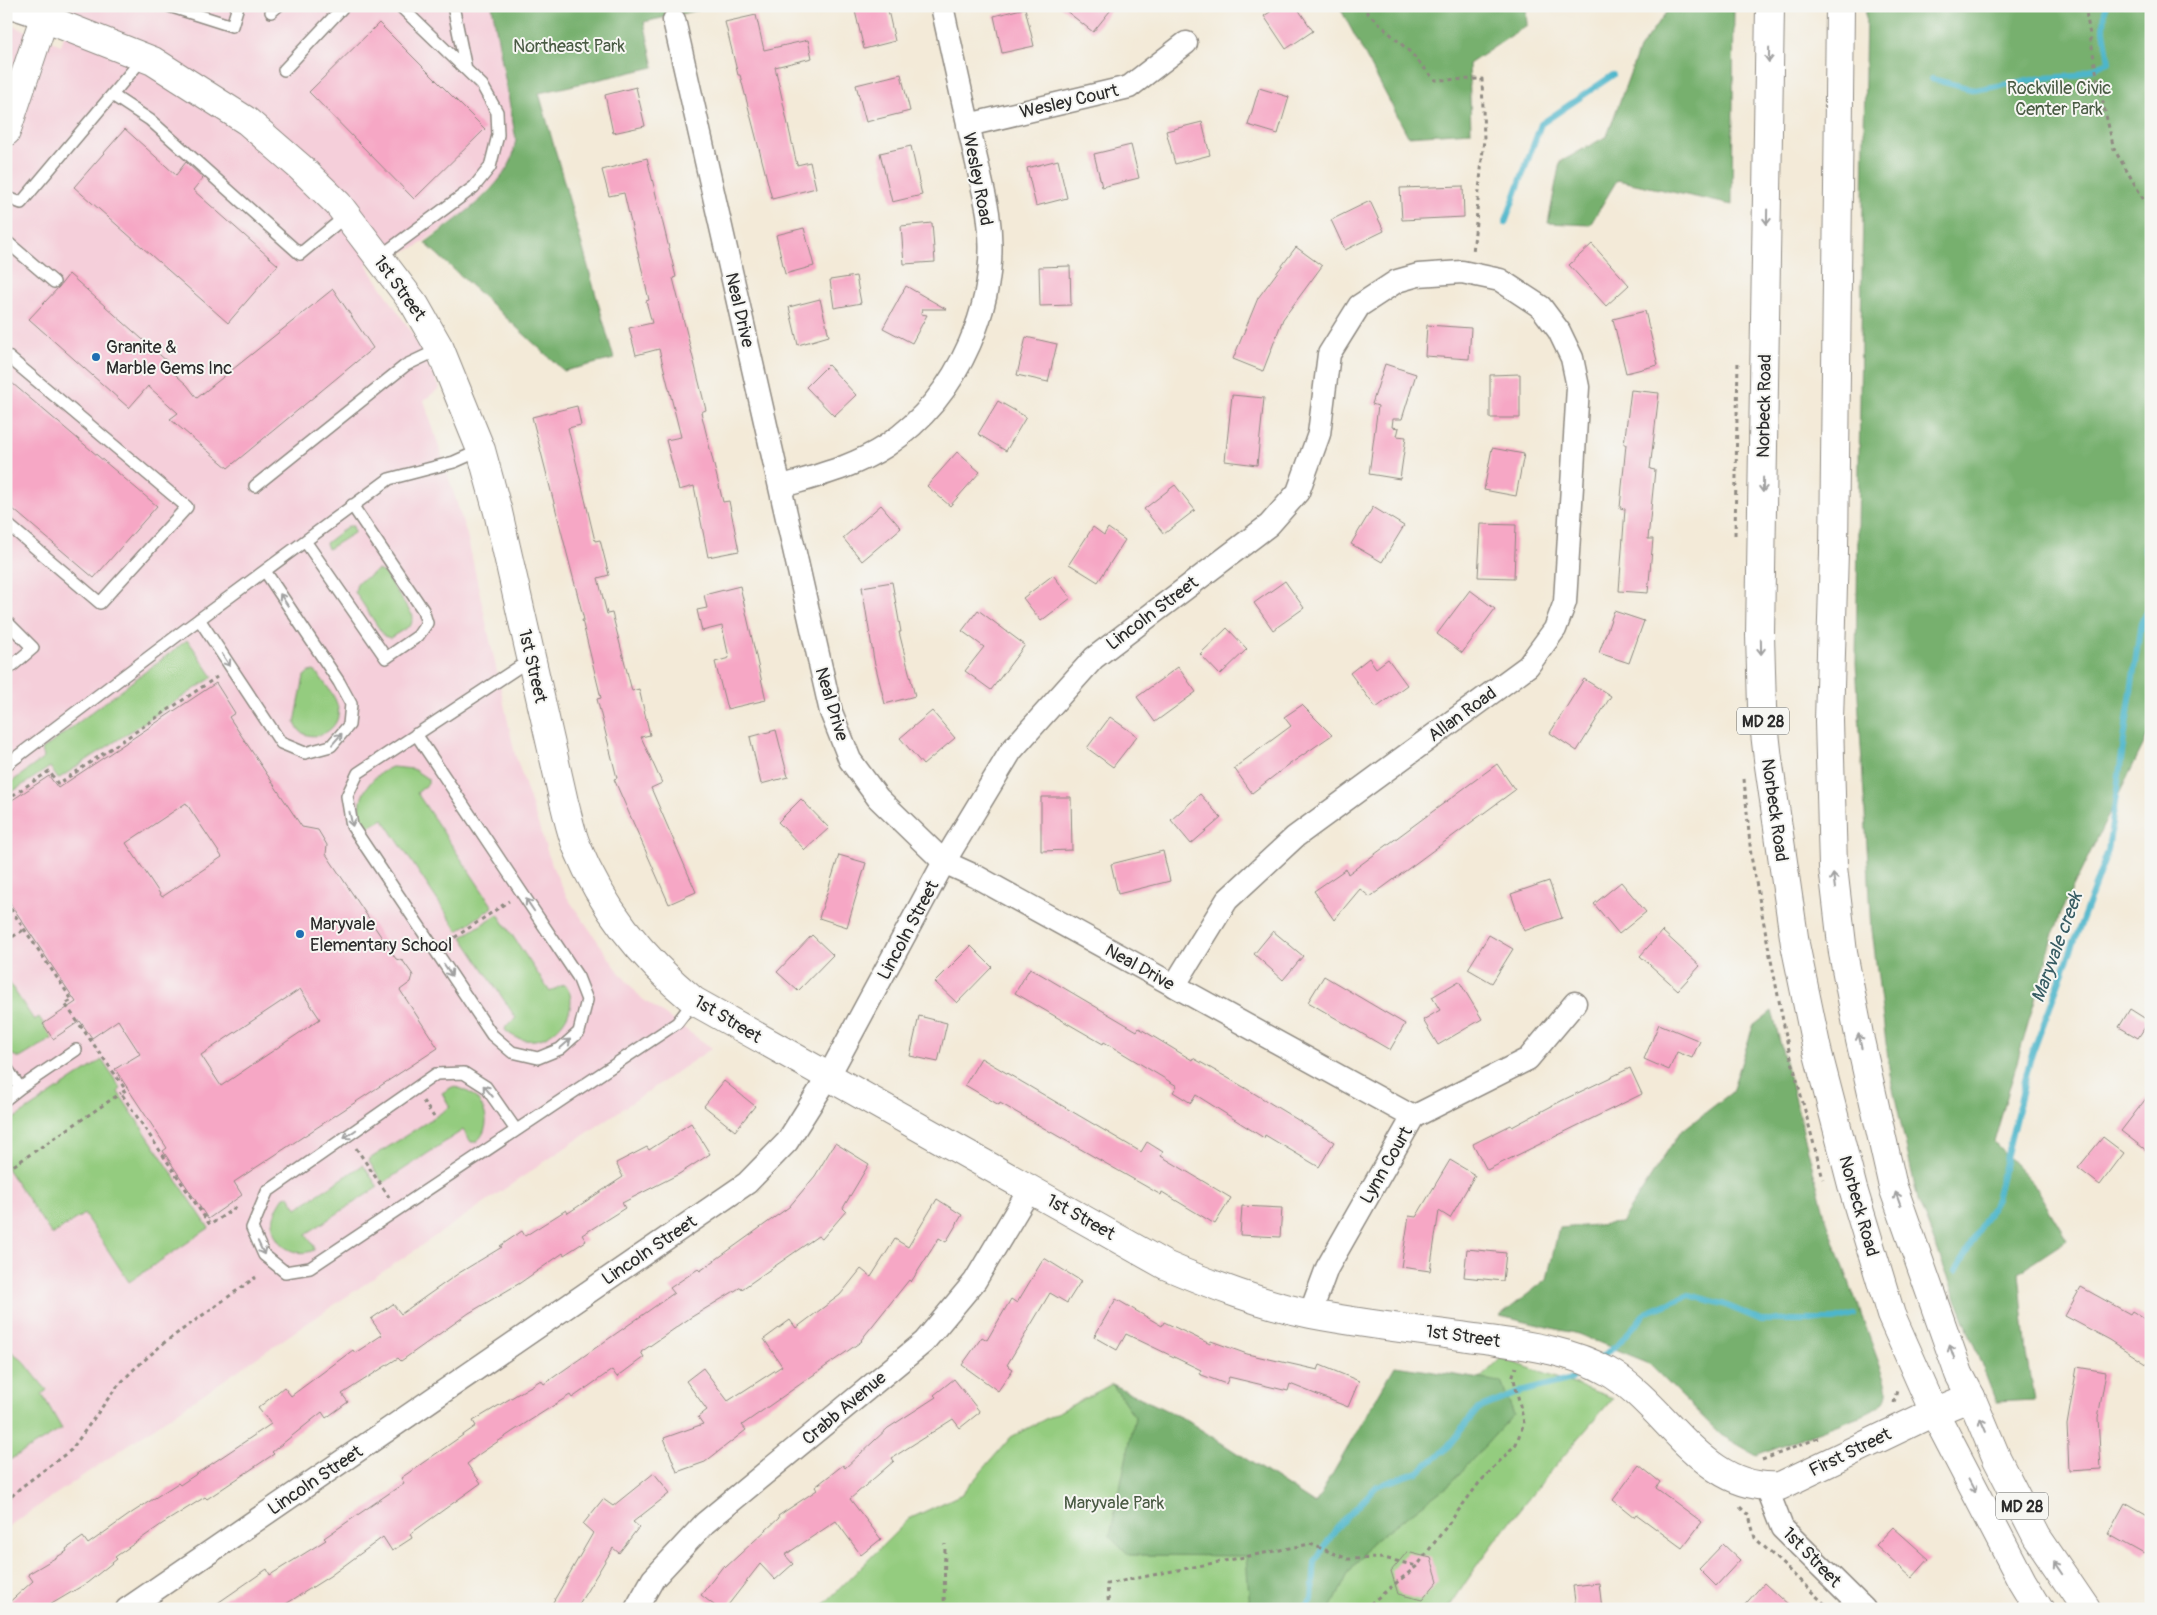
<svg xmlns="http://www.w3.org/2000/svg" width="2157" height="1615" font-family="Pangolin,sans-serif">
  <rect width="100%" height="100%" fill="#f6f6f2"/>
  <filter id="ink" filterUnits="userSpaceOnUse"><feTurbulence type="fractalNoise" baseFrequency=".02" numOctaves="2"/><feDisplacementMap in="SourceGraphic" scale="10" xChannelSelector="R" yChannelSelector="G"/><feConvolveMatrix kernelMatrix="1 2 1 2 8 2 1 2 1" color-interpolation-filters="sRGB"/></filter>
  <filter id="wash" filterUnits="userSpaceOnUse"><feTurbulence type="fractalNoise" baseFrequency=".0096" numOctaves="4" result="noise"/><feDisplacementMap in="SourceGraphic" scale="20" xChannelSelector="R" yChannelSelector="G"/><feGaussianBlur stdDeviation="1.12" result="paint"/><feColorMatrix in="noise" values="0 0 0 0 0 0 0 0 0 0 0 0 0 0 0 0 0 1.4 0 .05"/><feComposite in="paint" operator="in"/></filter>
  <g filter="url(#wash)">
    <rect width="100%" height="100%" fill="#f3ead8"/>
    <path fill="#f5cfda" d="M73,6H492L516,140L512,159L501,178L467,211L416,247L366,264L412,333L440,388L424,400L467,535L515,754L552,866L567,897L619,972L641,998L712,1048L6,1528V23L61,45Z"/>
    <path fill="#94cc7f" stroke="#607c55" d="M348,526H353L354,533L328,549L326,543Z
      M378,570L384,573L413,616L411,625L390,638L384,636L355,592L357,583Z
      M187,640L192,646L213,677L58,779L50,767L6,796V786L44,758L42,750Z
      M314,671L318,674C325,684 336,696 338,708C343,733 304,748 295,723L304,676L309,672Z
      M392,767L413,769L428,779V784L417,793L493,907L458,931L383,819L369,827C348,807 369,775 392,767Z
      M498,914L550,992L564,984C589,1009 541,1063 505,1030L506,1026L516,1018L462,937Z
      M6,978L34,1020L39,1017L53,1038L20,1058L10,1054L6,1048Z
      M102,1060L121,1089L118,1092L209,1228L129,1282L84,1214L52,1235L8,1170L6,1165V1124Z
      M452,1087C479,1088 499,1123 476,1142H471L463,1130L383,1183L368,1160L450,1107L442,1093Z
      M363,1165L378,1187L306,1234L314,1246V1250C295,1259 271,1244 273,1222C274,1213 279,1204 284,1197L289,1196L297,1208Z
      M6,1347C12,1353 20,1357 25,1363C32,1372 39,1381 47,1390L42,1394L62,1429L6,1462Z
      M1501,1358L1613,1398C1555,1466 1496,1534 1448,1609H819L909,1519L962,1494L1011,1437L1112,1384L1186,1420L1315,1504L1446,1412Z"/>
    <path fill="#77b06e" stroke="#516e4c" d="M492,6H716L644,22L654,67L539,93L614,359L564,371L425,243C454,221 497,193 512,159C514,153 514,146 516,140Z
      M1339,6H1526L1527,25L1469,64L1471,132L1408,136Z
      M1671,6H1734L1732,205L1617,180L1590,225L1548,223L1560,162L1607,136L1639,49Z
      M1866,6H2151V729L2059,916L1994,1142L2033,1183L2067,1240L2019,1272L2027,1354L2035,1400L1996,1402L1918,1200L1890,1075L1872,930L1856,663Z
      M1772,1011L1825,1216L1887,1385C1889,1402 1877,1409 1863,1415L1756,1455L1721,1435L1647,1362L1578,1334L1500,1316L1547,1279L1559,1228L1621,1223L1679,1133L1732,1092L1753,1026Z
      M1395,1366L1501,1382L1514,1414L1450,1484L1370,1544L1347,1576L1331,1609H1250L1246,1556L1129,1555L1110,1536L1135,1417L1112,1384L1186,1420L1315,1504Z"/>
    <g fill="none" stroke-linecap="round" stroke-linejoin="round">
      <path stroke="#4db6cb" stroke-width="6" d="M2148,6L2151,8
        M1932,79L1975,90L2043,78L2074,76L2109,62L2104,30L2105,6
        M1505,223L1541,124L1613,75
        M2151,269L2148,277L2151,283
        M2151,537L2144,548L2151,565
        M1956,1271L1996,1199L2030,1060L2108,851L2141,622L2151,602
        M1599,1359L1617,1345L1646,1313L1689,1295L1723,1304L1761,1320H1834L1854,1315
        M1304,1609L1312,1599L1315,1562L1337,1527L1377,1486L1418,1472L1444,1451L1478,1409L1520,1392L1572,1379L1585,1370"/>
    </g>
    <g id="blocks">
      <path fill="#f6a7c5" fill-rule="evenodd" d="M876,6H887L895,41L864,49L855,11Z
        M1060,6H1114L1093,32Z
        M1279,6H1296L1313,31L1286,49L1264,16Z
        M1025,8L1034,46L1002,53L994,16Z
        M756,15L764,50L808,40L812,58L775,67L797,165L810,162L816,188L772,199L740,75H738L725,22Z
        M379,23L485,129L414,199L309,92Z
        M901,74L910,111L866,122L856,85Z
        M636,87L645,126L613,133L605,95Z
        M1259,88L1289,97L1278,134L1248,125Z
        M1202,122L1210,155L1175,164L1166,131Z
        M125,129L176,175L186,162L203,178L193,190L278,265L228,323L74,187Z
        M1131,145L1139,178L1102,187L1094,154Z
        M911,146L922,195L892,202L880,153Z
        M647,158L676,277L673,278L706,410L701,412L723,502L729,501L739,551L708,557L694,486L679,490L666,440L681,437L659,349L636,355L629,328L652,323L646,301L649,300L624,193L609,196L602,170Z
        M1058,160L1067,198L1036,206L1027,168Z
        M1463,186L1464,217L1402,220L1400,188Z
        M1370,201L1384,231L1345,250L1331,220Z
        M932,223L935,262L904,264L901,226Z
        M804,228L814,266L785,274L776,235Z
        M1592,244L1629,285L1606,306L1569,265Z
        M1296,247L1322,266L1283,319L1263,371L1233,359L1258,298Z
        M1070,266L1071,305L1040,306L1039,267Z
        M69,274L169,363L166,366L187,385L197,398L333,289L373,348L228,468L170,419L178,413L148,386L129,408L29,319L59,287Z
        M856,276L861,303L834,308L830,280Z
        M906,286L946,309H922L921,314L927,315L912,343L883,328Z
        M820,299L829,336L798,345L789,307Z
        M1645,311L1658,365L1626,373L1613,319Z
        M1427,325L1471,328L1469,359L1425,356Z
        M1026,337L1057,344L1048,382L1017,375Z
        M1385,364L1416,374L1402,419H1393L1392,427L1399,428L1397,436L1406,437L1400,479L1369,474L1378,406L1372,404Z
        M828,365L856,395L834,416L806,387Z
        M1520,374V418H1490V375Z
        M6,378L157,506L94,578L6,503Z
        M1631,390L1659,393L1650,469L1655,470L1648,539H1653L1648,593L1619,591L1625,509L1620,508L1626,444H1624Z
        M1232,395L1264,398L1257,465L1225,461Z
        M998,401L1026,417L1006,451L978,434Z
        M577,406L581,425L568,428L595,541L600,540L609,575L598,578L607,614L612,613L632,691L639,689L650,735L641,737L662,783L651,788L696,892L669,904L614,779L617,778L597,699L601,698L582,620H584L532,417Z
        M1492,448L1524,454L1516,496L1484,490Z
        M957,452L980,472L950,506L927,486Z
        M1175,485L1195,510L1164,534L1144,509Z
        M881,505L901,528L862,561L843,538Z
        M1373,507L1404,526L1382,562L1351,544Z
        M1481,524L1516,525L1514,578L1478,577Z
        M1093,527L1104,535L1108,528L1125,540L1098,582L1069,564Z
        M1053,575L1071,598L1041,621L1023,598Z
        M1285,581L1304,608L1273,630L1254,603Z
        M892,582L901,632H899L915,696L885,704L874,660L862,587Z
        M740,586L766,700L727,709L715,662L729,658L722,626L702,631L697,610L707,608L704,595Z
        M1470,590L1495,609L1462,653L1437,634Z
        M978,610L1025,645L991,690L965,671L984,647L962,631Z
        M1614,611L1644,621L1629,663L1599,653Z
        M1227,628L1247,649L1220,675L1200,654Z
        M1369,658L1376,668L1388,659L1407,685L1376,708L1350,673Z
        M1178,667L1196,692L1155,722L1137,697Z
        M1584,679L1611,696L1577,751L1550,733Z
        M216,683L235,713L229,717L302,827L318,830L327,845L326,854L396,959L403,961L413,975L411,982L400,990L438,1048L234,1182L242,1195L208,1219L163,1151L167,1148L115,1069L140,1054L118,1020L92,1038L80,1021L53,1039L43,1024L76,1002L6,897V804L49,776L58,788ZM186,803L222,857L162,897L126,843ZM300,989L320,1019L221,1086L201,1055Z
        M1302,705L1332,735L1287,766L1252,793L1234,768L1291,726L1284,717Z
        M932,711L955,738L923,765L900,738Z
        M1110,717L1137,736L1113,767L1087,748Z
        M776,730L788,777L761,784L750,737Z
        M1497,764L1515,790L1370,897L1360,889L1334,920L1314,891L1346,869L1348,874Z
        M1200,794L1221,818L1191,844L1171,820Z
        M1041,797H1071L1072,850L1041,851Z
        M801,799L829,828L805,850L778,822Z
        M1163,851L1170,881L1118,894L1111,864Z
        M839,855L866,863L847,927L819,918Z
        M1549,881L1562,918L1524,931L1511,894Z
        M1621,882L1646,912L1619,934L1594,904Z
        M1273,931L1303,956L1283,980L1254,954Z
        M1662,931L1700,966L1678,990L1640,956Z
        M812,935L833,955L798,991L777,972Z
        M1489,935L1513,949L1492,983L1468,969Z
        M971,946L992,967L957,1003L935,982Z
        M1030,968L1137,1031L1139,1028L1192,1060L1193,1058L1247,1089L1334,1142L1319,1167L1265,1135L1264,1138L1196,1095L1191,1103L1173,1092L1177,1086L1104,1042L1103,1044L1015,993Z
        M1324,976L1405,1024L1390,1050L1308,1002Z
        M1459,981L1482,1019L1438,1045L1423,1020L1440,1010L1432,997Z
        M2130,1009L2149,1021L2138,1038L2119,1027Z
        M919,1016L947,1023L938,1062L910,1056Z
        M1659,1024L1700,1041L1692,1058L1677,1052L1669,1070L1644,1059Z
        M981,1058L1141,1152L1147,1142L1163,1152L1161,1156L1231,1198L1215,1224L1162,1192L1161,1195L1000,1103L999,1105L965,1085Z
        M1630,1068L1642,1094L1487,1170L1473,1144L1511,1125L1512,1127L1563,1100Z
        M724,1081L755,1106L735,1131L704,1106Z
        M2151,1092V1154L2121,1131Z
        M691,1123L710,1154L679,1174L622,1203L625,1208L582,1235L586,1241L564,1255L563,1253L520,1283L469,1313L401,1361L398,1358L342,1394L348,1402L326,1418L322,1412L272,1452L274,1454L207,1499L205,1497L162,1524L115,1557L117,1559L87,1583L43,1609H6V1605L33,1581L28,1574L67,1551L66,1549L83,1537L88,1544L133,1512L178,1483L180,1485L271,1424L258,1408L284,1387L291,1396L353,1350L355,1353L382,1335L371,1319L393,1304L401,1314L459,1273L502,1247L500,1246L522,1231L525,1236L566,1210L568,1213L623,1177L616,1163L647,1147L649,1150Z
        M2103,1137L2124,1153L2100,1185L2078,1168Z
        M835,1143L869,1164L843,1208L846,1211L822,1239L818,1236L742,1289L741,1287L690,1318L641,1352L644,1357L617,1377L612,1370L572,1398L570,1395L515,1430L478,1455L467,1464L481,1483L410,1534L412,1538L392,1551L383,1537L330,1576L278,1609H209L267,1569L270,1575L326,1540L324,1538L404,1483L401,1478L476,1426L473,1421L541,1380L544,1384L674,1293L670,1288L698,1269L700,1271L789,1207L815,1176Z
        M1450,1160L1475,1175L1450,1218L1439,1211L1430,1271L1401,1267L1409,1216L1416,1217Z
        M937,1199L962,1215L946,1242L939,1238L911,1282L909,1280L861,1340L862,1341L742,1425L746,1430L705,1462L677,1472L664,1438L703,1424L698,1417L707,1410L686,1381L703,1368L728,1401L782,1366L764,1339L790,1320L796,1328L840,1295L861,1269L871,1277L895,1239L908,1247Z
        M1242,1206L1282,1208L1280,1237L1240,1235Z
        M1467,1249L1506,1253L1503,1281L1464,1277Z
        M1044,1258L1081,1281L1067,1303L1050,1293L1007,1365L1013,1369L998,1391L962,1365L982,1337L987,1340L1011,1299L1017,1303Z
        M2081,1287L2130,1314L2132,1311L2151,1323V1367L2110,1340L2065,1316Z
        M1116,1299L1162,1326L1164,1322L1210,1344L1211,1341L1247,1354L1318,1370L1320,1365L1359,1381L1348,1407L1290,1384L1288,1391L1229,1377L1226,1384L1199,1374L1201,1370L1126,1334L1117,1350L1094,1337Z
        M2077,1367L2106,1372L2098,1418L2101,1469L2069,1471L2067,1425Z
        M954,1379L980,1412L960,1428L953,1419L892,1458L894,1461L850,1499L881,1539L861,1555L836,1521L785,1555L793,1564L775,1580L760,1564L725,1609H719L701,1595L724,1565L726,1567L779,1518L778,1516L817,1490L815,1487L843,1465L845,1468L888,1428L936,1397L934,1395Z
        M1639,1465L1660,1482L1656,1488L1702,1522L1682,1548L1636,1514L1634,1517L1613,1500Z
        M654,1473L670,1493L633,1522L639,1527L619,1553L613,1548L576,1609H549L593,1533L583,1524L603,1499L613,1506Z
        M2125,1503L2151,1518V1542L2144,1554L2108,1534Z
        M1893,1527L1929,1559L1912,1578L1876,1545Z
        M1723,1544L1740,1560L1716,1586L1699,1569Z
        M1407,1552L1431,1558L1438,1581L1422,1600L1398,1594L1391,1571Z
        M1599,1583L1602,1609H1576L1573,1586Z
        M1764,1583L1792,1609H1741Z"/>
    </g>
  </g>
  <g filter="url(#ink)">
    <use href="#blocks" fill-opacity="0" stroke="#8f8a82" stroke-width="1"/>
    <g fill="none" stroke-linecap="round" stroke-linejoin="round">
      <g stroke="#8f8a82" stroke-width="14">
        <path id="lane" d="M169,6L232,26L238,6
          M453,6L466,69
          M271,12L278,6
          M284,70L344,6
          M112,95L150,120L300,254L347,215
          M6,197L21,203L143,58
          M6,241L54,282
          M378,258L474,187L490,167L498,135L497,112L482,85L400,6
          M6,355L187,507L100,603L6,523
          M255,486L406,365L440,349
          M305,541L386,658L418,636L427,623L423,610L352,505
          M199,619L281,743L305,753L331,746L349,725L351,704L339,682L265,571
          M6,621L33,648L6,671
          M416,734L578,977L587,1000L579,1032L560,1049L538,1058L512,1052L492,1035L352,826L347,796L358,773L531,659
          M6,765L186,629L389,479L454,462L481,450
          M6,1067L20,1088L76,1050
          M6,1099L20,1088
          M516,1130L486,1087L464,1073L436,1074L267,1192L252,1228L264,1255L285,1272L310,1268L677,1023L694,1001"/>
      </g>
      <g stroke="#8f8a82" stroke-width="25">
        <path id="street" d="M8,6L44,18
          M674,20L831,712L850,760L878,798L944,862L977,877L1413,1117
          M968,125L1129,87L1186,43
          M780,487C816,476 854,467 886,446C960,396 1001,301 988,213C984,191 978,168 973,146C963,100 952,53 942,6
          M1310,1314L1327,1268L1413,1117L1528,1059L1575,1003
          M1766,1487L1782,1528L1864,1609
          M127,1609L747,1183L787,1142L828,1077L944,862L1011,751L1094,658L1269,525L1298,492L1319,434L1329,354L1359,306L1397,281L1418,275L1462,272L1500,280L1541,307L1559,331L1572,358L1578,387L1565,602L1555,629L1528,666L1295,837L1227,900L1174,986
          M636,1609L653,1579L705,1523L924,1342L975,1281L1030,1189"/>
      </g>
      <g stroke="#8f8a82" stroke-width="30">
        <path id="secondary" d="M44,18L153,61L247,121L300,167L338,204L415,305L440,349L481,450L498,512L564,802C568,817 571,833 577,847C602,908 643,959 694,1001L1165,1265C1212,1285 1261,1304 1311,1314C1368,1325 1426,1331 1483,1339C1524,1345 1570,1350 1607,1371C1668,1405 1701,1492 1780,1486L1934,1412L1971,1397
          M6,132L48,6"/>
      </g>
      <g stroke="#8f8a82" stroke-width="30">
        <path id="primary" d="M1770,6L1760,635L1762,707L1768,759L1795,944L1817,1050L1853,1189L1891,1315L1934,1412L2022,1581L2039,1609
          M1840,6L1834,552L1829,721L1833,867L1843,953L1860,1040L1893,1187L1959,1374L1971,1397L1997,1459L2037,1537L2086,1609"/>
      </g>
      <path stroke="#8f8a82" stroke-width="3" stroke-dasharray="4 4" stroke-linecap="butt" d="M1360,6L1411,53L1435,80L1482,79L1484,139L1473,253
        M2085,6L2098,82L2114,149L2151,212
        M1735,535L1738,359
        M1744,779L1751,856L1768,945L1788,1046L1823,1179
        M6,800L49,771L58,784L217,677
        M6,902L72,1000L65,1004L126,1090L121,1093L210,1225L236,1207
        M6,941L25,929
        M448,942L509,901
        M423,1101L434,1117
        M356,1148L389,1197
        M6,1167L13,1166L121,1093
        M1894,1403L1897,1390
        M1762,1460L1821,1437
        M6,1502L20,1488L71,1450L115,1389L132,1371L165,1342L256,1277
        M1740,1507L1749,1516L1755,1538L1830,1609
        M944,1609L945,1544
        M1109,1609L1107,1584L1310,1544L1348,1559L1384,1558L1417,1566
        M1364,1609L1417,1566L1479,1483L1516,1444L1524,1423L1513,1375L1516,1367"/>
      <use href="#lane" stroke="#fff" stroke-width="11"/>
      <use href="#street" stroke="#fff" stroke-width="22"/>
      <use href="#secondary" stroke="#fff" stroke-width="28"/>
      <use href="#primary" stroke="#fff" stroke-width="28"/>
    </g>
    <defs><path id="oneway-shaft" d="M-6 0H5M1.5-3L5.5 0L1.5 3" fill="none" stroke-width="1.6" stroke-linecap="round" stroke-linejoin="round" transform="scale(1.25)"/></defs>
    <g stroke="#a0a0a0">
      <use href="#oneway-shaft" transform="translate(1769 55) rotate(91)"/>
      <use href="#oneway-shaft" transform="translate(1767 217) rotate(91)"/>
      <use href="#oneway-shaft" transform="translate(1763 485) rotate(91)"/>
      <use href="#oneway-shaft" transform="translate(284 600) rotate(-124)"/>
      <use href="#oneway-shaft" transform="translate(1761 647) rotate(89)"/>
      <use href="#oneway-shaft" transform="translate(226 660) rotate(57)"/>
      <use href="#oneway-shaft" transform="translate(337 739) rotate(-49)"/>
      <use href="#oneway-shaft" transform="translate(351 819) rotate(78)"/>
      <use href="#oneway-shaft" transform="translate(1834 881) rotate(-97)"/>
      <use href="#oneway-shaft" transform="translate(530 905) rotate(-124)"/>
      <use href="#oneway-shaft" transform="translate(448 970) rotate(56)"/>
      <use href="#oneway-shaft" transform="translate(1860 1041) rotate(-102)"/>
      <use href="#oneway-shaft" transform="translate(565 1044) rotate(-41)"/>
      <use href="#oneway-shaft" transform="translate(488 1091) rotate(-130)"/>
      <use href="#oneway-shaft" transform="translate(350 1134) rotate(145)"/>
      <use href="#oneway-shaft" transform="translate(1898 1199) rotate(-110)"/>
      <use href="#oneway-shaft" transform="translate(261 1248) rotate(65)"/>
      <use href="#oneway-shaft" transform="translate(1952 1352) rotate(-109)"/>
      <use href="#oneway-shaft" transform="translate(1983 1425) rotate(-113)"/>
      <use href="#oneway-shaft" transform="translate(1972 1486) rotate(62)"/>
      <use href="#oneway-shaft" transform="translate(2058 1568) rotate(-124)"/>
    </g>
  </g>
  <g fill="#1f6fb2" stroke="#f6f6f2" stroke-width="2">
    <circle cx="96" cy="357" r="5"/>
    <circle cx="300" cy="934" r="5"/>
  </g>
  <g text-anchor="middle" stroke-width="4" stroke-linejoin="round" paint-order="stroke">
    <g fill="#f6f6f2" stroke="#686867" stroke-width="1">
      <rect x="1737" y="707.5" width="52" height="27" rx="4"/>
      <rect x="1996" y="1492.5" width="52" height="27" rx="4"/>
    </g>
    <g font-size="16" font-weight="bold" fill="#2b2b2b">
      <text x="1763" y="727">MD 28</text>
      <text x="2022" y="1512">MD 28</text>
    </g>
    <g font-size="18" fill="#4a5b44" stroke="#f6f6f2">
      <text x="569" y="52">Northeast Park</text>
      <text x="2059" y="94">Rockville Civic<tspan x="2059" dy="21">Center Park</tspan></text>
      <text x="1114" y="1509">Maryvale Park</text>
    </g>
    <g font-size="18" fill="#2b2b2b" stroke="#f6f6f2">
      <text transform="translate(1069 101) rotate(-13)" y="6">Wesley Court</text>
      <text transform="translate(978 179) rotate(79)" y="6">Wesley Road</text>
      <text transform="translate(400 288) rotate(54)" y="6">1st Street</text>
      <text transform="translate(740 310) rotate(77)" y="6">Neal Drive</text>
      <text transform="translate(1764 406) rotate(-89)" y="6">Norbeck Road</text>
      <text transform="translate(1152 613) rotate(-37)" y="6">Lincoln Street</text>
      <text transform="translate(533 666) rotate(77)" y="6">1st Street</text>
      <text transform="translate(832 704) rotate(73)" y="6">Neal Drive</text>
      <text transform="translate(1462 714) rotate(-36)" y="6">Allan Road</text>
      <text transform="translate(1775 810) rotate(82)" y="6">Norbeck Road</text>
      <text transform="translate(908 930) rotate(-62)" y="6">Lincoln Street</text>
      <text transform="translate(1140 967) rotate(29)" y="6">Neal Drive</text>
      <text transform="translate(728 1019) rotate(31)" y="6">1st Street</text>
      <text transform="translate(1386 1165) rotate(-60)" y="6">Lynn Court</text>
      <text transform="translate(1859 1206) rotate(74)" y="6">Norbeck Road</text>
      <text transform="translate(1081 1217) rotate(29)" y="6">1st Street</text>
      <text transform="translate(649 1250) rotate(-34)" y="6">Lincoln Street</text>
      <text transform="translate(1463 1336) rotate(8)" y="6">1st Street</text>
      <text transform="translate(844 1408) rotate(-40)" y="6">Crabb Avenue</text>
      <text transform="translate(1850 1452) rotate(-26)" y="6">First Street</text>
      <text transform="translate(315 1480) rotate(-34)" y="6">Lincoln Street</text>
      <text transform="translate(1812 1557) rotate(46)" y="6">1st Street</text>
    </g>
    <g font-size="18" fill="#2b2b2b" stroke="#f6f6f2" text-anchor="start">
      <text x="106" y="353">Granite &amp;<tspan x="106" dy="21">Marble Gems Inc</tspan></text>
      <text x="310" y="930">Maryvale<tspan x="310" dy="21">Elementary School</tspan></text>
    </g>
    <g font-size="19" font-style="italic" fill="#375c63" stroke="#f6f6f2">
      <text transform="translate(2056 947) rotate(-70)" y="7">Maryvale creek</text>
    </g>
  </g>
  <rect width="2157" height="1615" fill="none" stroke="#f6f6f2" stroke-width="25"/>
</svg>
